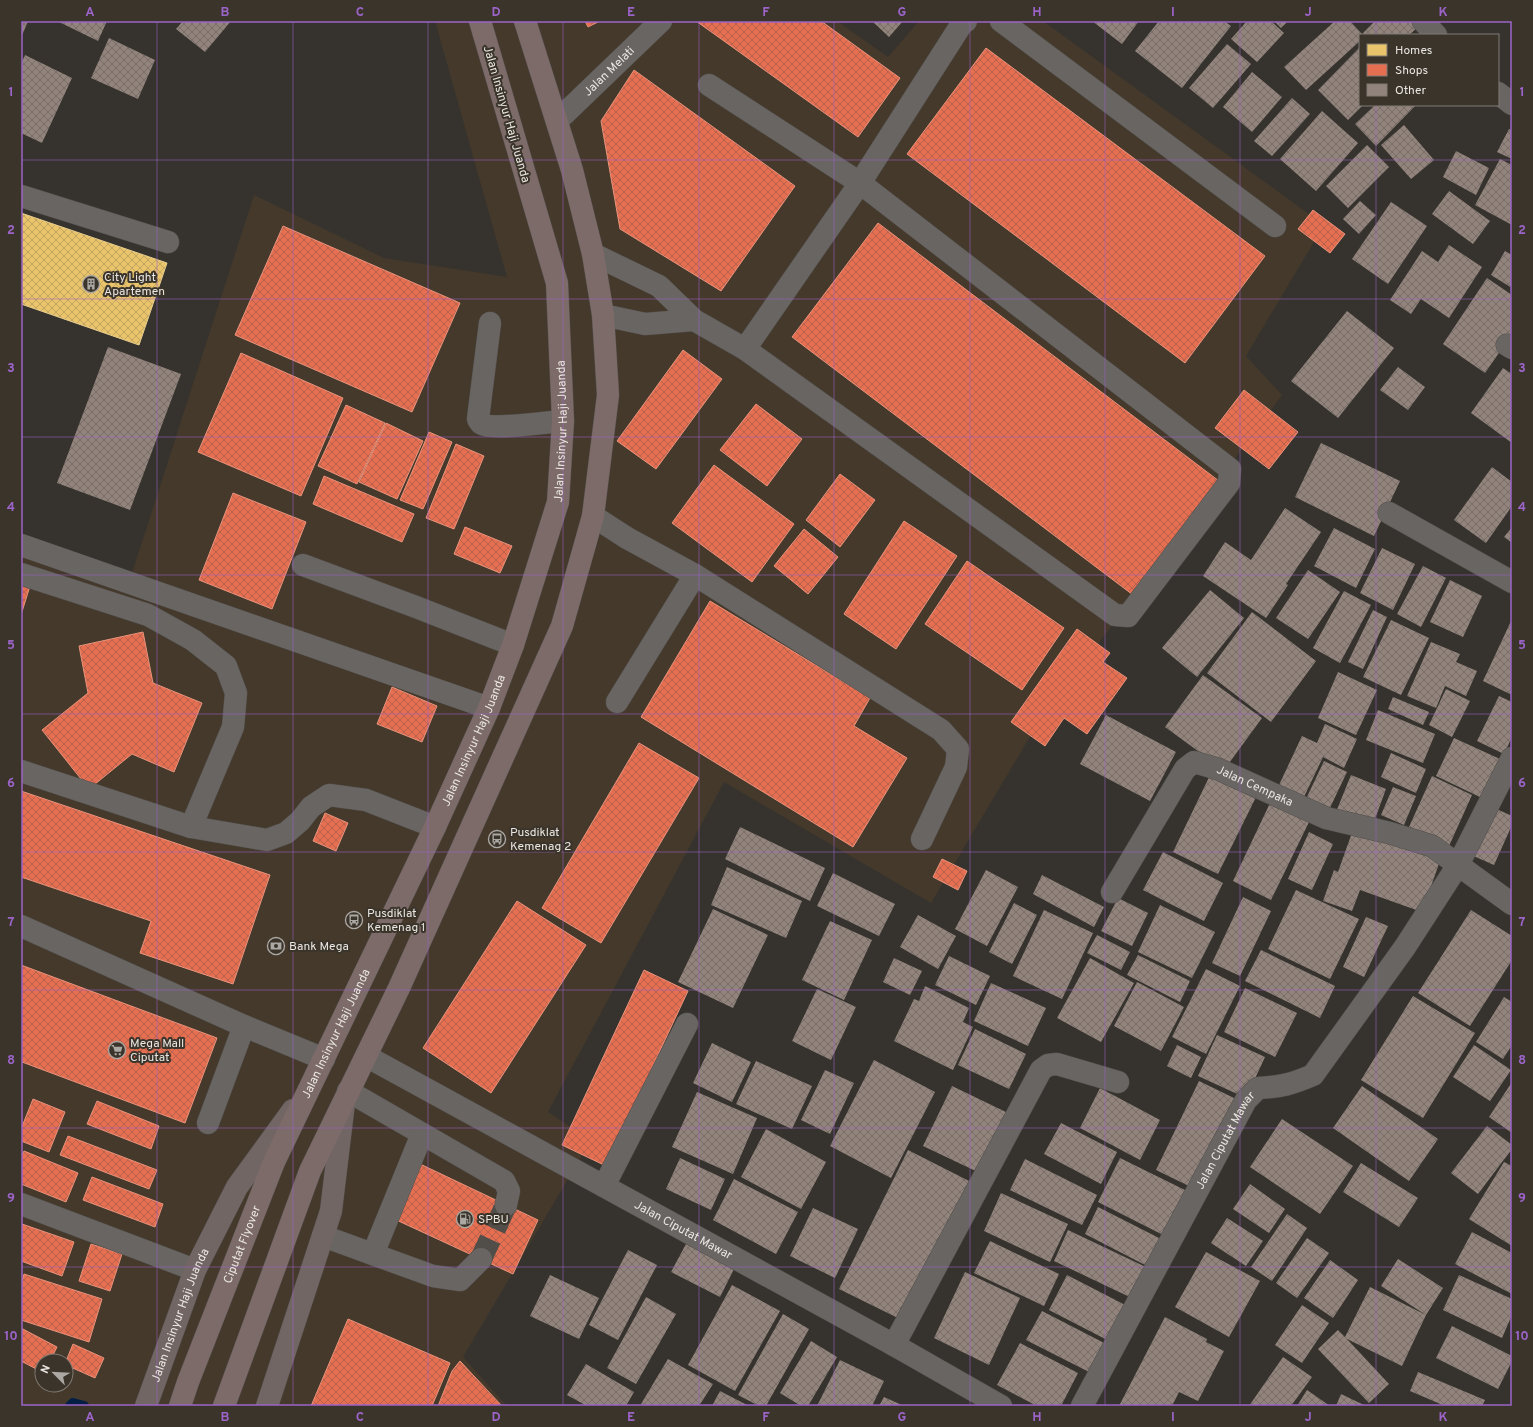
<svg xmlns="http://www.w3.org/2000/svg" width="1533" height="1427" font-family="Overpass,sans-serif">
  <defs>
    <pattern id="homes-cross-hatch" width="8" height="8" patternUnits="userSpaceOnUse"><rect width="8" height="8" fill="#e9c46a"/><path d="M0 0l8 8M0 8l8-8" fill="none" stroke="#c0a460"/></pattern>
    <pattern id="shops-cross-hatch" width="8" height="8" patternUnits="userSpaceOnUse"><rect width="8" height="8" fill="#e76f51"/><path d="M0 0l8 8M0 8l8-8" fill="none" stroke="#b7624d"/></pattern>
    <pattern id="building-cross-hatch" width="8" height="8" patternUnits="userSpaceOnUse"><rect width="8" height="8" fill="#92847c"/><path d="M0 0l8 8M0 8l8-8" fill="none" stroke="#776e68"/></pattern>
  </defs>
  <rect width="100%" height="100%" fill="#36332e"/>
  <path fill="#44392b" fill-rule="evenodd" d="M435,21H837L888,57L919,21H1043L1324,225L1246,356L1282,395L1031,735L931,903L724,782L548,1112L591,1140L463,1357L507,1406H21V536L132,573L254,195L384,258L507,277ZM42,1361H66V1385H42Z"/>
  <path fill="url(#homes-cross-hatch)" stroke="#e9ce8e" d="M21,213L167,263L139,345L21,304Z"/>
  <path fill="url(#shops-cross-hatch)" stroke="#e8937c" d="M585,21H600L588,27Z
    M696,21H821L900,78L858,137Z
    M986,48L1265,256L1185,363L907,154Z
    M634,70L795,186L721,291L620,229L601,121Z
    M1313,210L1345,234L1330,253L1298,229Z
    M878,223L1223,484L1137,598L792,337Z
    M283,226L460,303L412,412L235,335Z
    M683,350L722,379L656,469L617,441Z
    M241,353L343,398L301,496L198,452Z
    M1244,390L1298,432L1269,469L1215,428Z
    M756,404L802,439L767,486L720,450Z
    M346,405L385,423L357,484L318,466Z
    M386,423L423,441L397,499L359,482Z
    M429,432L452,442L423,509L400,500Z
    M456,444L484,456L454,529L426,518Z
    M714,465L794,524L752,582L672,523Z
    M840,474L875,500L840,547L806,520Z
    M324,476L414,514L402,542L313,504Z
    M233,493L306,522L272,609L199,580Z
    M904,521L957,556L896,649L844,614Z
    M465,527L512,546L500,573L454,554Z
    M804,529L838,557L808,594L774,566Z
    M967,561L1064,628L1022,690L925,624Z
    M21,583L30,586L21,615Z
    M710,601L870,698L854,726L907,758L853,847L641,717Z
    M1077,629L1110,653L1103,662L1127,678L1087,734L1064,718L1045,746L1011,722Z
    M143,632L153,683L202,703L174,772L132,754L89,789L42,730L88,693L79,646Z
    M392,687L437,706L422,742L377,724Z
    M639,743L699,778L601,943L542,908Z
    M21,791L270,875L233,984L140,953L151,921L21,877Z
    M325,813L348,823L336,851L313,841Z
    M942,859L967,871L958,890L933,877Z
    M517,901L586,945L491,1093L423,1048Z
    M21,965L217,1038L185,1123L22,1062L21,1065Z
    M644,970L688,991L606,1166L562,1145Z
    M33,1099L65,1112L49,1152L21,1141V1129Z
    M97,1101L159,1126L151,1149L87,1124Z
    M68,1136L157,1170L149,1189L60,1155Z
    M24,1151L78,1173L66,1202L21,1184V1157Z
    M418,1163L538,1220L513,1274L392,1218Z
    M92,1177L163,1204L155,1227L83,1200Z
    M22,1224L74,1242L62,1276L21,1261Z
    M91,1244L122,1254L110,1291L79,1281Z
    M24,1274L102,1299L89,1342L21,1320V1285Z
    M348,1319L450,1363L432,1406H311Z
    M21,1328L57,1347L50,1361H42V1372L21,1361Z
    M73,1344L104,1358L95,1378L66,1365V1361Z
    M460,1361L502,1406H438L452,1371Z"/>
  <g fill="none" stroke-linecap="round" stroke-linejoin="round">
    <path stroke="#051f44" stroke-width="10" d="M70,1406L73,1403L84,1406"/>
  </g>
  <path fill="url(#building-cross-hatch)" d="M21,21H28L21,38Z
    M57,21H107L98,41Z
    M183,21H231L205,52L176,29Z
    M872,21H903L889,37Z
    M1092,21H1139L1122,44Z
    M1159,21H1224L1231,26L1182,88L1135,51Z
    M1247,21H1271L1284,33L1257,62L1231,39Z
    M1274,21H1288L1281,28Z
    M1335,21H1350L1363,35H1360V41L1306,90L1284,67Z
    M1375,21H1410L1417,28L1409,35H1365L1363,33Z
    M109,38L155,60L138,99L91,78Z
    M1227,44L1251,64L1213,108L1189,88Z
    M1359,48L1360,49V105H1363L1348,120L1318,90Z
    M25,55L72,78L42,143L21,133V64Z
    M1252,72L1282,97L1252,132L1223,107Z
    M1292,98L1310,114L1272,156L1254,141Z
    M1375,105H1416L1376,146L1355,124Z
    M1322,111L1358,143L1316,191L1280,159Z
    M1404,125L1434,160L1411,179L1381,145Z
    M1509,129L1512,130V159L1497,152Z
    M1367,145L1389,167L1348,208L1326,186Z
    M1456,151L1489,168L1476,195L1443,177Z
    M1500,159L1512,165V225L1475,205Z
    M1449,191L1490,221L1473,244L1432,214Z
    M1360,201L1376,215L1359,234L1343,219Z
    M1391,202L1427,226L1388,284L1352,259Z
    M1449,245L1482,267L1449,318L1421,299L1411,314L1390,300L1422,251L1438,262Z
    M1505,251L1512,255V288L1491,275Z
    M1487,278L1512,295V334L1485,373L1443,344Z
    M1347,311L1394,348L1338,418L1291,381Z
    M108,347L181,374L130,510L57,483Z
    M1398,367L1425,387L1408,410L1380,390Z
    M1503,368L1512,374V443L1471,413Z
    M1321,443L1400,481L1374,536L1295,497Z
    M1492,467L1512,482V506L1486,543L1454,520Z
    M1285,508L1321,532L1286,584L1288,585L1266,618L1203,576L1225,542L1251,560Z
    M1512,527V543L1504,537Z
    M1334,528L1375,549L1356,588L1314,566Z
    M1382,548L1415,564L1393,610L1360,593Z
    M1423,566L1446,578L1421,627L1397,614Z
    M1308,570L1340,592L1308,639L1276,618Z
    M1450,580L1482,596L1463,637L1430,622Z
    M1210,590L1244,618L1197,677L1162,648Z
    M1344,591L1371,605L1340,663L1313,648Z
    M1373,610L1387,617L1363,669L1348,662Z
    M1252,612L1316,661L1271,722L1207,673Z
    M1512,619V695L1483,681Z
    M1391,620L1429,638L1401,695L1363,677Z
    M1431,642L1460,654L1456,662L1477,671L1466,696L1445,686L1436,708L1407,696Z
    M1338,672L1377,690L1356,735L1318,718Z
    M1203,675L1262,718L1224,770L1165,727Z
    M1446,689L1470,701L1452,737L1429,725Z
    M1499,696L1512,702V737L1504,754L1477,741Z
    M1393,697L1429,712L1423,725L1388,709Z
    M1378,710L1435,734L1423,763L1366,740Z
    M1106,715L1176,752L1150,801L1080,764Z
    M1325,724L1357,739L1344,768L1323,757L1304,797L1279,785L1302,736L1317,743Z
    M1454,738L1500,759L1482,798L1436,776Z
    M1391,753L1426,769L1416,793L1381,777Z
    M1324,761L1347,772L1328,812L1305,801Z
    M1213,769L1259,791L1218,874L1173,852Z
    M1351,775L1386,789L1372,827L1336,812Z
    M1432,776L1472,795L1449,846L1409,827Z
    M1393,787L1416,796L1404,825L1381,815Z
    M1271,801L1310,820L1271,900L1233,881Z
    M1490,806L1512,816V825L1494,865L1469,854Z
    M740,827L825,868L810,901L725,859Z
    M1354,827L1441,858L1422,912L1360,890L1352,911L1323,901L1334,870L1338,872Z
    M1309,832L1333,844L1312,890L1288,879Z
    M1163,852L1223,883L1204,921L1143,890Z
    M727,867L802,901L786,938L711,905Z
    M986,870L1018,887L987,946L955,929Z
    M833,873L895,904L879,936L817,906Z
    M1042,875L1104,907L1094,927L1033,894Z
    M1296,890L1359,919L1330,979L1268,949Z
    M1243,897L1271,911L1240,976L1212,963Z
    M1118,898L1148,913L1132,946L1101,931Z
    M1014,903L1037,915L1012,964L989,952Z
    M1160,905L1215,932L1192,978L1138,952Z
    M713,909L768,935L733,1008L678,982Z
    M1044,910L1093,933L1062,999L1013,976Z
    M1471,910L1512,936V960L1470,1026L1418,993Z
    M918,915L956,936L938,969L900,947Z
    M1366,917L1388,926L1364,977L1343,967Z
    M830,921L872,940L844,1000L802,980Z
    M1097,935L1130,952L1121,970L1087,953Z
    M1261,950L1335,986L1320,1018L1245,981Z
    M1138,955L1190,981L1180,1002L1127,975Z
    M949,956L990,976L976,1005L935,985Z
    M894,958L922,971L910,995L883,982Z
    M1090,958L1134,983L1101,1042L1057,1018Z
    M1206,969L1240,986L1206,1054L1172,1037Z
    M1137,982L1184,1007L1161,1051L1114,1026Z
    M991,983L1046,1008L1028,1046L974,1021Z
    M925,986L969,1008L963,1022L973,1027L953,1070L894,1041L914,999L919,1001Z
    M1245,988L1297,1013L1275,1057L1224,1032Z
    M817,989L856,1007L831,1060L792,1041Z
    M1413,996L1475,1033L1423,1118L1361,1080Z
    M1504,997L1512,1002V1045L1503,1059L1476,1042Z
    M975,1029L1026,1054L1009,1089L958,1065Z
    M1217,1035L1265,1057L1246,1098L1198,1076Z
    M712,1043L751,1062L732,1102L693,1083Z
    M1177,1045L1201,1057L1191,1078L1167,1066Z
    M1474,1045L1511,1070L1490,1101L1453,1077Z
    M874,1060L935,1092L891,1178L830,1146Z
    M756,1061L812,1086L792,1129L736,1104Z
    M825,1070L854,1083L830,1134L801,1120Z
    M1199,1081L1236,1099L1193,1188L1156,1170Z
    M1512,1082V1133L1489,1117Z
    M952,1086L1010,1114L982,1174L923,1146Z
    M1362,1086L1438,1139L1409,1181L1333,1128Z
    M1100,1088L1160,1120L1140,1160L1080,1128Z
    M697,1092L757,1118L733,1174L672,1147Z
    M1282,1119L1353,1166L1320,1214L1250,1167Z
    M1061,1123L1117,1152L1101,1184L1044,1154Z
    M1487,1126L1512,1145V1149L1478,1194L1451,1173Z
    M766,1129L826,1162L801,1209L741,1177Z
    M908,1150L971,1182L902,1320L839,1289Z
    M680,1158L725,1179L711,1210L666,1189Z
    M1120,1158L1191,1193L1169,1238L1098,1202Z
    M1025,1159L1097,1195L1082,1225L1010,1190Z
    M1504,1162L1512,1166V1246L1469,1219Z
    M1361,1163L1418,1198L1399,1227L1343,1192Z
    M734,1179L798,1212L776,1254L713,1220Z
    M1250,1184L1285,1209L1269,1233L1233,1209Z
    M1001,1193L1068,1224L1050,1262L984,1231Z
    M1098,1207L1161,1239L1147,1266L1085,1234Z
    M813,1208L858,1229L835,1278L790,1256Z
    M1287,1214L1307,1228L1272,1281L1251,1267Z
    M1227,1218L1263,1241L1246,1266L1211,1243Z
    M1068,1230L1150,1269L1136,1300L1054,1261Z
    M1472,1232L1512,1253V1294L1455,1264Z
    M1307,1238L1329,1253L1297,1298L1276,1283Z
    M990,1241L1059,1274L1044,1306L974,1273Z
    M686,1244L734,1269L720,1297L671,1272Z
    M628,1250L657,1265L618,1340L589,1325Z
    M1206,1252L1260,1281L1229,1337L1175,1307Z
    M1398,1259L1443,1288L1426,1315L1402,1366L1347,1339L1389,1384L1369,1403L1318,1349L1338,1330L1345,1337L1370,1287L1426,1315L1381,1286Z
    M1330,1260L1358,1280L1333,1318L1304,1298Z
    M965,1272L1020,1298L989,1365L934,1338Z
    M550,1275L599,1298L579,1339L530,1316Z
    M1067,1275L1131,1308L1113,1343L1049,1310Z
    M1459,1275L1512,1299V1315L1502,1338L1443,1310Z
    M732,1285L780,1311L735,1391L688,1365Z
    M646,1297L676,1314L636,1384L607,1368Z
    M1302,1305L1329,1323L1302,1363L1275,1345Z
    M1042,1311L1108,1345L1093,1374L1026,1340Z
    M783,1314L809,1329L766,1406H759L738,1395Z
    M1165,1317L1207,1339L1206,1342L1224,1351L1198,1401L1179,1392L1172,1406H1119Z
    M1452,1326L1512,1356V1361L1498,1389L1436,1358Z
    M811,1341L837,1357L808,1406H801L780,1393Z
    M1020,1343L1078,1373L1061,1406H1037L997,1385Z
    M1283,1357L1312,1377L1291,1406H1249Z
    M668,1359L713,1384L699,1406H644L641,1404Z
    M840,1360L884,1381L872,1406H817Z
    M586,1364L634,1392L626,1406H587L567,1395Z
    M1418,1372L1485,1400L1482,1406H1445L1410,1391Z
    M1307,1390L1330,1406H1297Z
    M720,1391L749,1406H712Z
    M1341,1394L1366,1406H1336Z
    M884,1397L904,1406H879Z"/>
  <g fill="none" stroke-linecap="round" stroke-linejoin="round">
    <path stroke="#514e49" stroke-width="22" stroke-dasharray="22 11" stroke-linecap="butt" d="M481,1259L506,1205"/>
    <g stroke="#534f4c" stroke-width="23">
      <g id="minor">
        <path d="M1001,21L1275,226"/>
        <path d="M1423,21L1436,35"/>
        <path d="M1498,93L1512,104"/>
        <path id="s1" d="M557,121L661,21"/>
        <path d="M21,196L168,242"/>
        <path d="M593,254L659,286L694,320L745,349L1115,615L1128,616L1229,483L1230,469L860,183L709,85"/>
        <path d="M603,315L645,324L694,320"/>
        <path d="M490,323L478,419C479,421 480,423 482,424C493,430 548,422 563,421"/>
        <path d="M1507,345L1512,348"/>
        <path d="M745,349L860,183L963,22L966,21"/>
        <path d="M1389,513L1512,582"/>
        <path d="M593,516L627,538L695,575L941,730L958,749L956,767L922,839"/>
        <path d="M21,545L489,708"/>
        <path d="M303,565L416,607L513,645"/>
        <path d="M21,574L148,615L193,640L226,666L236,693L233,727L191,827"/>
        <path d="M617,702L695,575"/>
        <path d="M21,771L191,827L267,840L286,833L300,821L311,807L329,795L366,800L435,827"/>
        <path id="s2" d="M1112,892L1185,769L1194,762L1218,769L1326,818L1390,833L1432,846L1512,904"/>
        <path d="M21,926L244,1026L324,1059"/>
        <path id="s3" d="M366,1056L894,1345L1001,1406"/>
        <path d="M348,1091L504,1181L509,1191L506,1205"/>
        <path d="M208,1123L244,1026"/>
        <path d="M604,1186L687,1024"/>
        <path d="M21,1204L195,1270"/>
        <path d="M323,1236L433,1276L460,1280L481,1259"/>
        <path d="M373,1254L422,1134"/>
        <path d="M894,1345L1041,1070L1048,1065L1057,1064L1118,1082"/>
        <path id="s4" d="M1082,1406L1246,1100L1258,1088C1281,1087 1292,1084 1313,1075L1405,947L1458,865L1512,758"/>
      </g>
    </g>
    <g stroke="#534f4c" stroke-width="23">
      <g id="major">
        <path id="s5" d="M146,1406L195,1270L237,1187L293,1110"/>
        <path d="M267,1406L331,1211L344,1103"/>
      </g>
    </g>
    <g stroke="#534f4c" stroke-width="23">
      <g id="highway">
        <path id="s6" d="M180,1406L188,1382L274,1162L435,827L489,708L513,645L558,502L563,421L557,283L480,21"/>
        <path d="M224,1406L310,1171L399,988L562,626L593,516L608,395L603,315L593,254L572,170L525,21"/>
      </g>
    </g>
    <use href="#minor" stroke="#686562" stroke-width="22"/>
    <use href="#major" stroke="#726664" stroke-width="22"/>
    <use href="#highway" stroke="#7d6b69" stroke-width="22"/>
  </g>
  <path fill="none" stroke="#9c64c9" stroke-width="1" stroke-opacity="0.55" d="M157,21V1406M293,21V1406M428,21V1406M563,21V1406M699,21V1406M834,21V1406M970,21V1406M1105,21V1406M1240,21V1406M1376,21V35M1376,105V1406M21,160H1512M21,299H1512M21,437H1512M21,575H1512M21,714H1512M21,852H1512M21,990H1512M21,1128H1512M21,1267H1512"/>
  <defs>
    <g id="building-ring" transform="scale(0.9)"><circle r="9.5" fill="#3a342b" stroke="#aba7a2" stroke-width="1.5"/><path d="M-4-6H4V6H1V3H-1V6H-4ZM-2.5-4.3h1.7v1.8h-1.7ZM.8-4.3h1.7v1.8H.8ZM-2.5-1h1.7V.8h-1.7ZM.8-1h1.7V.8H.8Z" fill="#aba7a2"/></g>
    <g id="bus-ring" transform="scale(0.9)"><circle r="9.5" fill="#3a342b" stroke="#aba7a2" stroke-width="1.5"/><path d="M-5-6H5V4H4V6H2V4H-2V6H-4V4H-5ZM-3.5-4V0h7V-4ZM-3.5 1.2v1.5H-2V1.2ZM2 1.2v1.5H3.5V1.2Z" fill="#aba7a2"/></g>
    <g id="bank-ring" transform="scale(0.9)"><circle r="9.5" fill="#3a342b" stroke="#aba7a2" stroke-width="1.5"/><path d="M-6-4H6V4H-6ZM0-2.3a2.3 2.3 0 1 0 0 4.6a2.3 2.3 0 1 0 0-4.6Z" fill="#aba7a2"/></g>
    <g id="supermarket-ring" transform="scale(0.9)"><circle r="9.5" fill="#3a342b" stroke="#aba7a2" stroke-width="1.5"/><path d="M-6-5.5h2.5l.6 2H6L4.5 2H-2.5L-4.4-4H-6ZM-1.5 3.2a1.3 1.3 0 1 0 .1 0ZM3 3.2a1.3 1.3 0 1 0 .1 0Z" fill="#aba7a2"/></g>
    <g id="fuel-ring" transform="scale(0.9)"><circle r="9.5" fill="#3a342b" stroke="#aba7a2" stroke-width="1.5"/><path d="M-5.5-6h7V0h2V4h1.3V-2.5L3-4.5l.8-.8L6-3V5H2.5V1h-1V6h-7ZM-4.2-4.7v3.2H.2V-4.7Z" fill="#aba7a2"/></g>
  </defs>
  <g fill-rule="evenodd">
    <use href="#building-ring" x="91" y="284"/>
    <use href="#bus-ring" x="497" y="839"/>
    <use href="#bus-ring" x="354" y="920"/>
    <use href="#bank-ring" x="276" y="946"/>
    <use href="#supermarket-ring" x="117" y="1050"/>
    <use href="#fuel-ring" x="465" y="1219"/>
  </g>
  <g text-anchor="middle" stroke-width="4" stroke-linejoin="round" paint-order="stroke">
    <g font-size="12" fill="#eae6e1" stroke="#3a342b">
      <text dy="4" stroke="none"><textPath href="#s1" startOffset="72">Jalan Melati</textPath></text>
      <text transform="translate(507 114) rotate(74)" y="4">Jalan Insinyur Haji Juanda</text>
      <text dy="4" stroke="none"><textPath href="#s6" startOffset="1052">Jalan Insinyur Haji Juanda</textPath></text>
      <text dy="4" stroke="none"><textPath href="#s6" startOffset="728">Jalan Insinyur Haji Juanda</textPath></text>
      <text dy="4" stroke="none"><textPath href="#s2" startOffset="220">Jalan Cempaka</textPath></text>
      <text dy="4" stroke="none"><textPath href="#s6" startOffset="404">Jalan Insinyur Haji Juanda</textPath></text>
      <text dy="4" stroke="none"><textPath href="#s4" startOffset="302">Jalan Ciputat Mawar</textPath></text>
      <text dy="4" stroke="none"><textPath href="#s3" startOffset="362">Jalan Ciputat Mawar</textPath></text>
      <text dy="4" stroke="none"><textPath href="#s6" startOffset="173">Ciputat Flyover</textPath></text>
      <text dy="4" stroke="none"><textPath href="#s5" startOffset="97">Jalan Insinyur Haji Juanda</textPath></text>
    </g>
    <g font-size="12" fill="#eae6e1" stroke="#3a342b" text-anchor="start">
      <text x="104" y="281">City Light<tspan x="104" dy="14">Apartemen</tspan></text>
      <text x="510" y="836">Pusdiklat<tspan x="510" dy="14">Kemenag 2</tspan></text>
      <text x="367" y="917">Pusdiklat<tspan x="367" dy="14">Kemenag 1</tspan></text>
      <text x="289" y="950">Bank Mega</text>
      <text x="130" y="1047">Mega Mall<tspan x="130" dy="14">Ciputat</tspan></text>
      <text x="478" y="1223">SPBU</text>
    </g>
  </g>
  <rect width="1533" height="1427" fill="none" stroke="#3a342b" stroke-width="44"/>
  <rect x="1359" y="34" width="140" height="72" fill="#3a342b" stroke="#807b74"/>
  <rect x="1367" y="44" width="20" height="12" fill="#e9c46a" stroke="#807b74"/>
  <text x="1395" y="54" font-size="12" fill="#eae6e1">Homes</text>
  <rect x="1367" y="64" width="20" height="12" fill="#e76f51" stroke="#807b74"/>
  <text x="1395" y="74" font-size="12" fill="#eae6e1">Shops</text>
  <rect x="1367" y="84" width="20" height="12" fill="#92847c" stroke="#807b74"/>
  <text x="1395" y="94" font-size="12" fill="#eae6e1">Other</text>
  <g transform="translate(54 1373) rotate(294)"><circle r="19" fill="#3a342b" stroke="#807b74"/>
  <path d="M0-3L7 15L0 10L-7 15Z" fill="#aba7a2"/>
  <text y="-6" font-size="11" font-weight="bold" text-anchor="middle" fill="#eae6e1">N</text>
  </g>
  <rect x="22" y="22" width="1489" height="1383" fill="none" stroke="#9c64c9" stroke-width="1.5"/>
  <g font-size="13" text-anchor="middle" font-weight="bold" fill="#9c64c9">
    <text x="90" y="16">A</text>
    <text x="225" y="16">B</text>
    <text x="360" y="16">C</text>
    <text x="496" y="16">D</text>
    <text x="631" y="16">E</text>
    <text x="766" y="16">F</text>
    <text x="902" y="16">G</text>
    <text x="1037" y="16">H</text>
    <text x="1173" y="16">I</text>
    <text x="1308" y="16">J</text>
    <text x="1443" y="16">K</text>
    <text x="11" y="96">1</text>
    <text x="1522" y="96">1</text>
    <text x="11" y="234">2</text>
    <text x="1522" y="234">2</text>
    <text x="11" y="372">3</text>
    <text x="1522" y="372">3</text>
    <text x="11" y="511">4</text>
    <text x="1522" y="511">4</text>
    <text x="11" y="649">5</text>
    <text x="1522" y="649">5</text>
    <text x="11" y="787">6</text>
    <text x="1522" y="787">6</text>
    <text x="11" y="926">7</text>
    <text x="1522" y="926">7</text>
    <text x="11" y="1064">8</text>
    <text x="1522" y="1064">8</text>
    <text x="11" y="1202">9</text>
    <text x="1522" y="1202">9</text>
    <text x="11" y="1340">10</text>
    <text x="1522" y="1340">10</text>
    <text x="90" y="1421">A</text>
    <text x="225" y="1421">B</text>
    <text x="360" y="1421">C</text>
    <text x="496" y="1421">D</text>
    <text x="631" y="1421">E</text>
    <text x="766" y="1421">F</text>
    <text x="902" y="1421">G</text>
    <text x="1037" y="1421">H</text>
    <text x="1173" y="1421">I</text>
    <text x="1308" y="1421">J</text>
    <text x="1443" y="1421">K</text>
  </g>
</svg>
